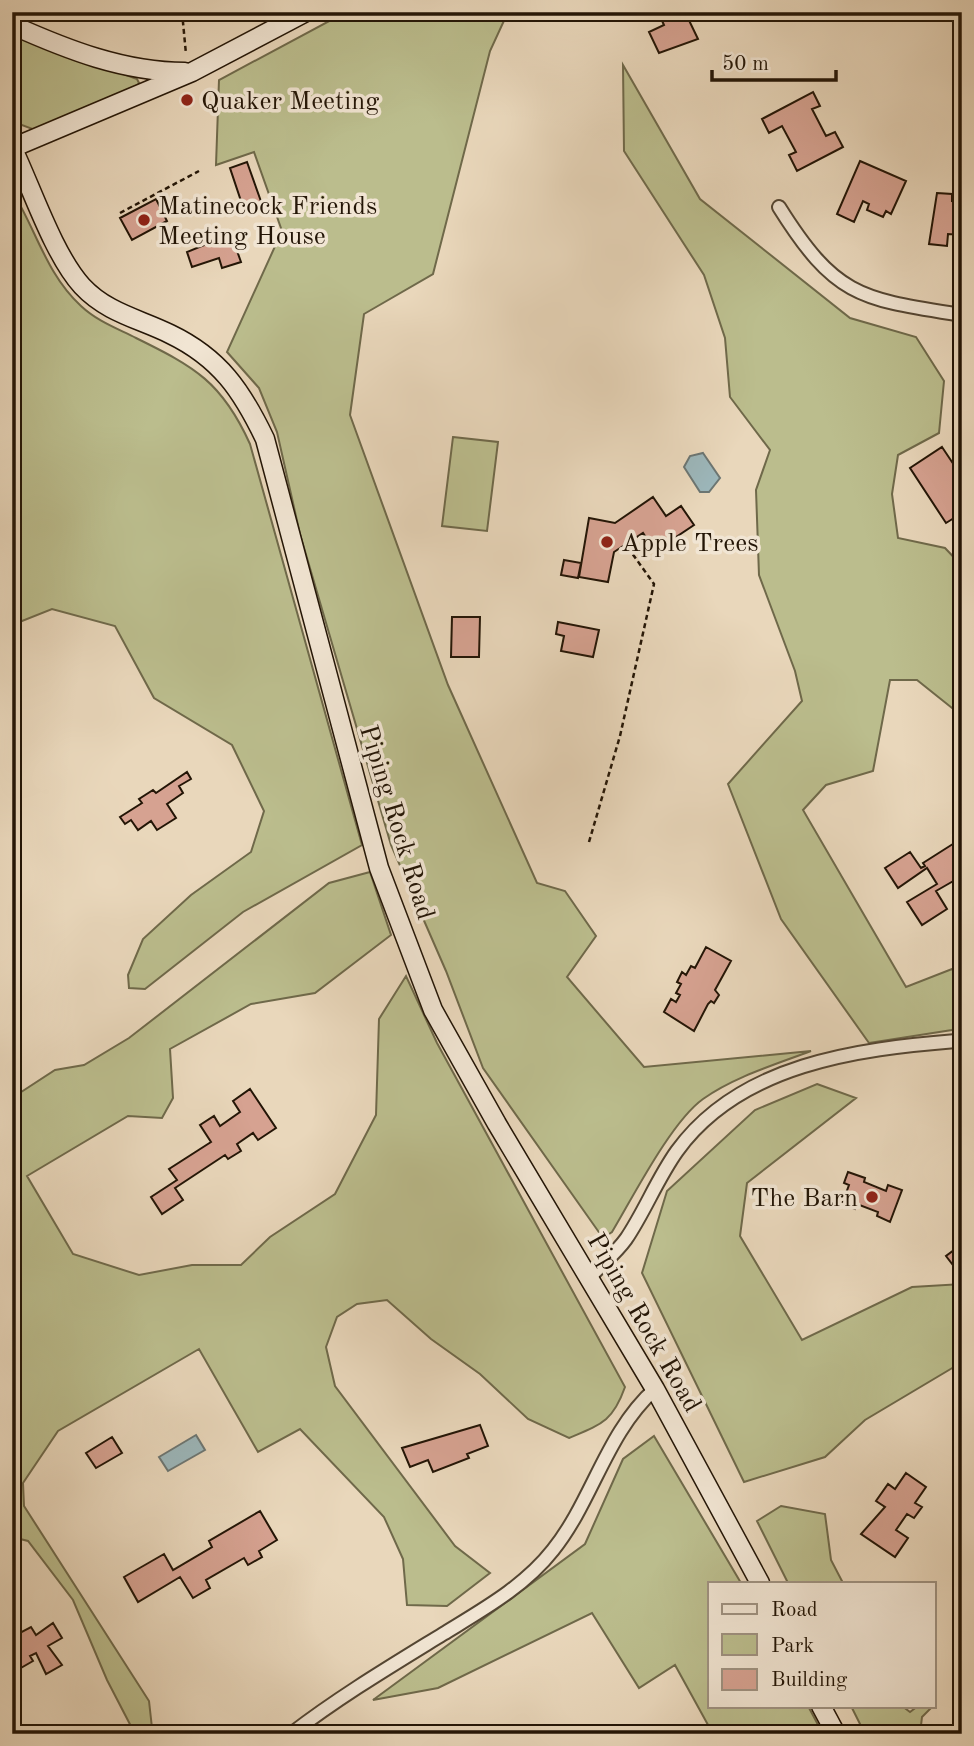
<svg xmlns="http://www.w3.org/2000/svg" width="974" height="1746" font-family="'Old Standard TT',serif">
  <rect width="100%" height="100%" fill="#e9d7bb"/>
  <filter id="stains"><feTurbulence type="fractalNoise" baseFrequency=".00286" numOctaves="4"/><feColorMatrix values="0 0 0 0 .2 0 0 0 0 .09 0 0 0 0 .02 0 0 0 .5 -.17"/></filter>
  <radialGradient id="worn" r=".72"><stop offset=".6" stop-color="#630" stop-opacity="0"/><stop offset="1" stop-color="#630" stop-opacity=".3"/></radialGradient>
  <path fill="#bbbd8d" stroke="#6f694a" stroke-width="2" d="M346,12H508L490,51L433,274L364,314L350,415L448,685L537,883L565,891L596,936L567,977L644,1067L811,1051C774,1065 734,1077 703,1099C671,1122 633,1197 612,1232L603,1238L483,1068L446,971L391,845L300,534L277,432L259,388L227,352L282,231L254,152L216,165L219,80Z
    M12,33L137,79L139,83L134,91L35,130L19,124L12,115Z
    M623,65L700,199L850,318L916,337L944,381L939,433L898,455L892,494L898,538L945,548L962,566V716L917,680H890L873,771L826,785L803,810L906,987L952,969L962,983V1025L952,1030L869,1043L781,919L728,784L802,701L795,671L759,575L756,490L770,450L730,397L725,338L704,275L624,151Z
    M12,191C36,229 46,274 81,306C97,321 116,328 136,338C195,367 222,382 250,444L362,845L243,912L145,989L129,988L128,975L143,939L191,895L251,852L264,811L232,745L154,698L115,626L52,609L12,625Z
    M453,437L498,442L487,531L442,526Z
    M370,872L391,935L315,993L251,1004L170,1049L173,1098L162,1118L128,1116L27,1176L73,1254L139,1275L192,1265H241L270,1237L335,1194L376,1115L379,1019L406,976L437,1043L625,1387C613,1421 602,1424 569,1438L528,1419L480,1374L431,1339L387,1300L357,1304L337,1317L326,1347L335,1386L455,1546L490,1573L447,1606L407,1605L403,1559L384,1517L300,1429L258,1452L199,1349L58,1431L23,1483L24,1506L149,1701L152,1728L134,1732L107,1680L73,1600L28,1541L12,1537V1098L55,1070L84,1065L129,1038L329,883Z
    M817,1084L856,1098L747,1183L740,1236L802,1340L912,1287L962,1284L959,1364L865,1420L825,1457L744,1482L642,1273L667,1191L755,1110Z
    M654,1436L741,1583H710V1706H808L823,1734H713L675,1665L639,1688L592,1613L438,1688L373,1700L585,1544L623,1459Z
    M781,1506L825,1514L831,1560L843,1583H788L757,1521Z
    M851,1706H902L910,1712L918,1706H933L922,1717L920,1734H865Z"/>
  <path fill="#9cb7bb" stroke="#6c7673" stroke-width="2" d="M703,453L720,478L709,492H700L684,467L690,456Z
    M196,1435L205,1450L168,1471L159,1457Z"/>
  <path fill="#d6a291" stroke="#231506" stroke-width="2" d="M662,12H685L698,39L659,53L649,32L664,25L659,14Z
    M813,92L820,106L812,109L826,136L835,132L843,147L797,171L789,155L796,152L782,126L769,133L762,119Z
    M860,161L906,181L891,214L886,211L883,217L867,210L869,204L863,201L854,222L837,214Z
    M247,162L263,207L245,213L230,168Z
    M937,193L952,194V201L962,202V235L948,234L947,246L929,244Z
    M156,199L167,221L132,240L120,218Z
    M231,234L241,262L222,268L219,258L192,267L187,252Z
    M942,447L962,477V513L946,523L910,468Z
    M653,497L666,516L681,506L694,525L655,551L643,533L614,552L608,582L579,577L589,518L615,523Z
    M564,560L581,563L578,578L561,575Z
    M452,617H480L479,657H451Z
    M558,622L599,630L593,657L561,651L564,636L556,634Z
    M187,772L191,779L179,786L183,793L167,804L176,818L157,830L151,821L138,830L131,820L125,824L120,817L142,803L139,799L153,790L156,793Z
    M956,842L962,851V876L936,891L947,909L922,925L907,902L937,884L927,868L898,888L885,868L910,852L921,868L925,866L923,863Z
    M706,947L731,961L715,990L719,995L714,1003L711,1001L708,1004L694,1031L664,1012L671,999L676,1002L680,995L676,993L681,984L677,982L682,972L686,975L691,966L695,968Z
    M250,1089L276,1128L258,1140L253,1133L237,1144L241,1151L228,1159L225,1155L175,1188L183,1200L162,1214L151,1197L177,1180L169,1169L211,1142L200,1125L214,1116L220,1126L240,1112L233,1101Z
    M848,1172L865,1178L864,1182L886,1191L888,1185L902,1190L890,1222L877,1216L878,1212L857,1204L855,1209L842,1204L849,1185L844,1183Z
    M962,1244V1264L956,1269L946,1256Z
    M480,1425L488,1446L467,1454L469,1458L433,1472L428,1460L410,1467L402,1448Z
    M112,1437L122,1453L96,1468L86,1453Z
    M906,1473L926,1487L915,1503L922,1507L914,1518L907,1514L896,1530L908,1538L895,1557L861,1534L885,1507L876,1501L888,1484L895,1489Z
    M260,1511L277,1540L259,1551L262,1557L248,1565L244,1558L206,1580L210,1588L193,1598L180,1577L138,1602L124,1577L164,1554L173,1570L212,1547L209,1541Z
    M53,1623L62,1638L48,1646L62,1665L46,1674L36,1653L30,1656L33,1661L12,1673V1626L18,1634L31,1627L36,1635Z"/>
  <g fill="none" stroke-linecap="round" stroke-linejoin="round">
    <g stroke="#544633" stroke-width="16">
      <path id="street" d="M779,207C836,298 861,299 962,315
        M589,1278C601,1265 616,1253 626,1239C645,1211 657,1179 677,1151C740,1064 857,1049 956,1041L962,1037
        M291,1734C339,1697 391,1666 443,1634C482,1610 524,1587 553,1550C593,1500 606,1433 655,1389"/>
    </g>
    <g stroke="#231506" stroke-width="21">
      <path id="secondary" d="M12,25C68,50 124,72 185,72
        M12,147C31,186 53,254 82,286C107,313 140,319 170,334C220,358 242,391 265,439L379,868L433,1010L497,1124L655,1389L760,1583
        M12,148L192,72L306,12
        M821,1706L836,1734"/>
    </g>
    <path stroke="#231506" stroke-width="2.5" stroke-dasharray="5 3.5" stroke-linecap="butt" d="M182,12L186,54
      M120,213L199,171
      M589,842L620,736L654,584L629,549"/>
    <use href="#street" stroke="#f1e5d3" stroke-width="12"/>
    <use href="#secondary" stroke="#f1e5d3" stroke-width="18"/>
  </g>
  <g fill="#8f2418" stroke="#f1e5d3" stroke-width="2.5">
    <circle cx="187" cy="100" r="7"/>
    <circle cx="144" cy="220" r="7"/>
    <circle cx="607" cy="542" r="7"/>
    <circle cx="872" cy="1197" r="7"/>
  </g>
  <g text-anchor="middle" stroke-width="7" stroke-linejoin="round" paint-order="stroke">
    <g font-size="26" fill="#231506" stroke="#f1e5d3" text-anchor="start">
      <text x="201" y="109">Quaker Meeting</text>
      <text x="158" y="214">Matinecock Friends<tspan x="158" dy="30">Meeting House</tspan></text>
      <text x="621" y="551">Apple Trees</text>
      <text x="858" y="1206" text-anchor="end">The Barn</text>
    </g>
    <g font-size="26" fill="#231506" stroke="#f1e5d3">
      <text transform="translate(398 822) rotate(73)" y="9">Piping Rock Road</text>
      <text transform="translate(645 1322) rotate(60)" y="9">Piping Rock Road</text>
    </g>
  </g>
  <rect width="974" height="1746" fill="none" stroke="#e9d7bb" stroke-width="42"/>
  <rect x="14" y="14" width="946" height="1718" fill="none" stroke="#231506" stroke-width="3.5"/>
  <rect x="21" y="21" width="932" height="1704" fill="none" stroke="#231506" stroke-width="2"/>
  <rect x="708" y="1582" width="228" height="126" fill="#f1e5d3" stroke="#9f9281" stroke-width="2"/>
  <rect x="722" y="1604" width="35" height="10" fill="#f1e5d3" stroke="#9f9281" stroke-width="2"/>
  <text x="771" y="1616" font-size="21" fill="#231506">Road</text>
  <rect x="722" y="1634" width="35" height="21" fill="#bbbd8d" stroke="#9f9281" stroke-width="2"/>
  <text x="771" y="1652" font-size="21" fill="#231506">Park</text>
  <rect x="722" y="1669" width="35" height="21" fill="#d6a291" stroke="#9f9281" stroke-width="2"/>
  <text x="771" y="1686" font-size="21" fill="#231506">Building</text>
  <path d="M712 70v10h124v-10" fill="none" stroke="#231506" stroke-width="3.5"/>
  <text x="722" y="70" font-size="21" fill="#231506" stroke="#f1e5d3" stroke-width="5" paint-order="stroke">50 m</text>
  <rect width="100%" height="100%" filter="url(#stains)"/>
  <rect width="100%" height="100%" fill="url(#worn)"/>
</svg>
